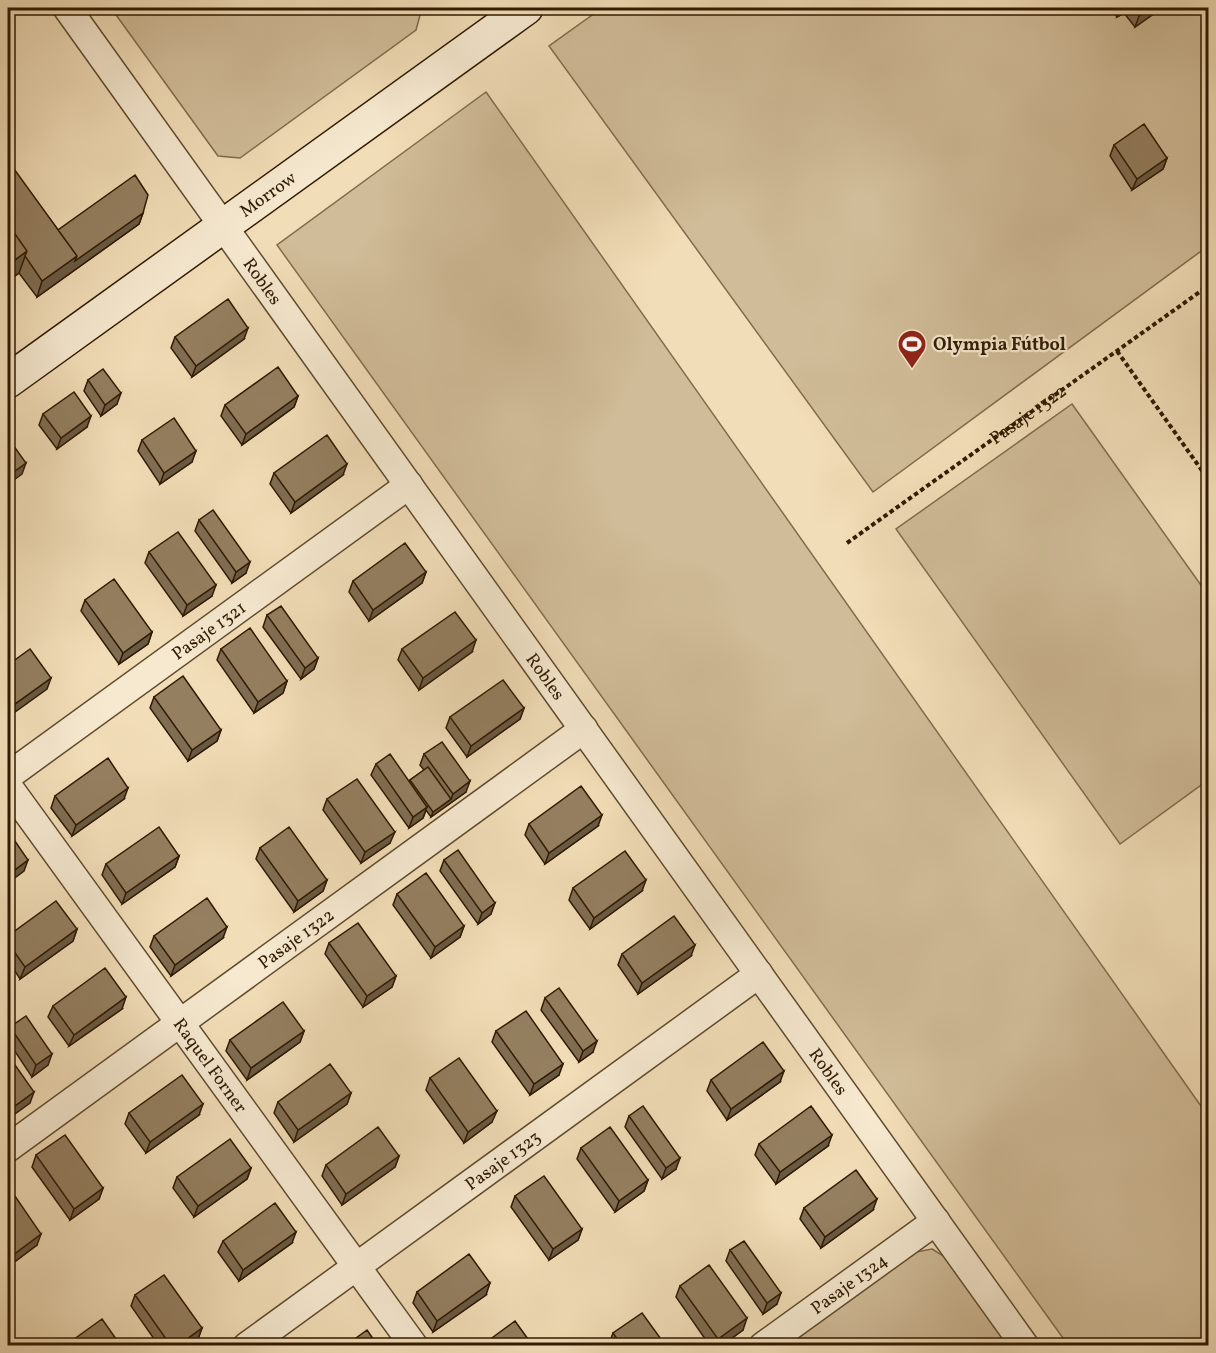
<svg xmlns="http://www.w3.org/2000/svg" width="1216" height="1353" font-family="Vollkorn,serif">
  <rect width="100%" height="100%" fill="#f1ddb7"/>
  <filter id="stains"><feTurbulence type="fractalNoise" baseFrequency=".00333" numOctaves="4"/><feColorMatrix values="0 0 0 0 .2 0 0 0 0 .09 0 0 0 0 .02 0 0 0 .5 -.17"/></filter>
  <radialGradient id="worn" r=".72"><stop offset=".6" stop-color="#630" stop-opacity="0"/><stop offset="1" stop-color="#630" stop-opacity=".3"/></radialGradient>
  <path fill="#d0bc98" stroke="#806b4c" stroke-width="1.5" d="M111,8H422L416,30L240,158L218,156Z
    M602,8H1208V246L873,492L549,46Z
    M486,92L1208,1116V1345H1068L277,245Z
    M1072,404L1208,595V780L1120,844L896,529Z
    M932,1249L950,1260L1012,1346H787L911,1253Z"/>
  <g fill="none" stroke-linecap="round" stroke-linejoin="round">
    <g stroke="#604b2e" stroke-width="30">
      <g id="street">
        <path id="s2" d="M67,8L1025,1346"/>
        <path id="s3" d="M8,776L409,485"/>
        <path id="s4" d="M8,786L414,1346"/>
        <path id="s5" d="M8,1148L584,729"/>
        <path id="s6" d="M247,1346L759,974"/>
        <path id="s7" d="M763,1346L936,1221"/>
      </g>
    </g>
    <g stroke="#301a01" stroke-width="36">
      <g id="secondary">
        <path id="s8" d="M8,381L526,8"/>
      </g>
    </g>
    <g stroke="#301a01" stroke-width="4" stroke-dasharray="4.5 3" stroke-linecap="butt">
      <path d="M1117,351L1208,479"/>
      <path id="s1" d="M847,543L1208,286"/>
    </g>
    <use href="#street" stroke="#f6e9d0" stroke-width="27"/>
    <use href="#secondary" stroke="#f6e9d0" stroke-width="33"/>
  </g>
  <path fill="#7f6d53" stroke="#301a01" stroke-width="1.5" d="M1110,8H1162L1135,27L1124,13L1117,17Z
    M1114,145L1167,158L1163,169L1132,190L1110,156Z
    M8,163L58,230L143,213L139,224L37,297L19,273L8,281Z
    M175,337L244,339L192,377L171,348Z
    M88,380L117,404L101,416L84,391Z
    M298,396L294,407L242,445L221,416L225,405Z
    M43,414L87,427L57,449L39,425Z
    M142,440L192,462L160,484L138,451Z
    M274,473L343,475L291,513L270,484Z
    M199,520L246,573L232,583L195,531Z
    M149,552L212,596L183,616L145,563Z
    M426,572L422,583L369,621L349,592L353,581Z
    M85,600L152,632L148,644L119,664L81,611Z
    M267,615L318,658L314,669L301,679L263,627Z
    M221,649L287,681L283,693L254,713L217,660Z
    M402,649L472,652L419,690L398,660Z
    M154,697L221,730L217,741L188,761L150,708Z
    M524,708L520,719L467,757L446,728L450,717Z
    M424,754L466,792L431,817L426,810L423,818L409,828L371,775L376,764L409,782L410,780L424,770L420,765Z
    M55,796L124,799L72,836L51,808Z
    M327,799L390,843L361,863L323,810Z
    M529,824L598,826L545,864L525,835Z
    M260,848L327,880L323,891L294,912L256,859Z
    M179,856L175,867L122,904L102,875L106,864Z
    M444,860L491,914L478,924L440,871Z
    M573,888L642,891L590,929L569,900Z
    M397,894L464,926L460,937L431,958L393,905Z
    M77,929L73,941L20,979L8,960V936Z
    M154,936L223,938L171,976L150,947Z
    M329,943L396,976L392,987L363,1007L325,954Z
    M622,954L691,956L638,994L618,965Z
    M545,998L593,1052L579,1062L541,1010Z
    M53,1006L122,1009L69,1046L48,1017Z
    M10,1027L48,1065L32,1077L8,1041V1033Z
    M304,1031L300,1042L247,1080L226,1051L230,1040Z
    M496,1031L559,1075L530,1095L492,1042Z
    M430,1078L492,1122L464,1143L426,1090Z
    M711,1080L780,1082L727,1120L707,1091Z
    M351,1093L347,1104L294,1142L274,1113L278,1102Z
    M129,1113L199,1115L146,1153L125,1124Z
    M629,1116L676,1169L662,1179L625,1127Z
    M759,1144L828,1146L776,1184L755,1155Z
    M581,1148L648,1180L644,1191L615,1212L577,1159Z
    M36,1155L103,1188L99,1199L70,1220L32,1167Z
    M399,1156L395,1167L342,1205L322,1176L326,1165Z
    M251,1168L247,1179L194,1217L173,1188L177,1177Z
    M8,1186L37,1245L9,1266L8,1264Z
    M515,1196L582,1229L578,1240L549,1260L511,1207Z
    M804,1208L873,1210L821,1248L800,1219Z
    M223,1241L292,1243L239,1281L218,1252Z
    M730,1250L777,1304L763,1314L726,1261Z
    M680,1286L743,1330L721,1346H710L676,1297Z
    M417,1292L486,1295L433,1332L413,1303Z
    M135,1295L202,1328L198,1339L188,1346H159L131,1306Z
    M613,1333L666,1346H610L609,1344Z
    M73,1340L121,1346H71Z"/>
  <path fill="#685943" stroke="#301a01" stroke-width="1.5" d="M1121,8H1126L1124,13L1117,17Z
    M1151,8H1162L1135,27L1139,16Z
    M1167,158L1163,169L1132,190L1137,179Z
    M143,213L139,224L37,297L42,281L77,256Z
    M27,251L19,273L8,281V265Z
    M248,328L244,339L192,377L196,366Z
    M121,393L117,404L101,416L105,405Z
    M298,396L294,407L242,445L246,434Z
    M91,416L87,427L57,449L61,438Z
    M196,451L192,462L160,484L164,473Z
    M26,463L22,474L8,484V476Z
    M347,464L343,475L291,513L295,502Z
    M250,562L246,573L232,583L236,572Z
    M426,572L422,583L369,621L373,610Z
    M216,585L212,596L183,616L187,605Z
    M152,632L148,644L119,664L123,653Z
    M476,640L472,652L419,690L423,678Z
    M318,658L314,669L301,679L305,668Z
    M51,678L47,689L8,717V709Z
    M287,681L283,693L254,713L258,702Z
    M524,708L520,719L467,757L471,746Z
    M221,730L217,741L188,761L192,750Z
    M470,781L466,792L431,817L433,812L451,799L453,794Z
    M128,788L124,799L72,836L76,825Z
    M427,807L423,818L409,828L413,817Z
    M602,815L598,826L545,864L549,853Z
    M395,832L390,843L361,863L365,852Z
    M179,856L175,867L122,904L126,893Z
    M28,860L24,871L8,883V875Z
    M327,880L323,891L294,912L298,901Z
    M646,880L642,891L590,929L594,918Z
    M495,903L491,914L478,924L482,913Z
    M464,926L460,937L431,958L435,947Z
    M227,927L223,938L171,976L175,965Z
    M77,929L73,941L20,979L25,967Z
    M695,945L691,956L638,994L642,983Z
    M396,976L392,987L363,1007L367,996Z
    M126,997L122,1009L69,1046L74,1035Z
    M304,1031L300,1042L247,1080L251,1068Z
    M597,1041L593,1052L579,1062L583,1051Z
    M52,1054L48,1065L32,1077L36,1065Z
    M563,1064L559,1075L530,1095L534,1084Z
    M784,1071L780,1082L727,1120L731,1109Z
    M34,1092L30,1103L8,1119V1111Z
    M351,1093L347,1104L294,1142L298,1130Z
    M203,1104L199,1115L146,1153L150,1142Z
    M497,1111L492,1122L464,1143L468,1132Z
    M832,1135L828,1146L776,1184L780,1172Z
    M399,1156L395,1167L342,1205L346,1194Z
    M680,1158L676,1169L662,1179L666,1168Z
    M251,1168L247,1179L194,1217L198,1206Z
    M648,1180L644,1191L615,1212L619,1201Z
    M103,1188L99,1199L70,1220L74,1209Z
    M877,1199L873,1210L821,1248L825,1237Z
    M582,1229L578,1240L549,1260L553,1249Z
    M296,1232L292,1243L239,1281L243,1270Z
    M41,1234L37,1245L9,1266L13,1255Z
    M490,1283L486,1295L433,1332L437,1321Z
    M781,1293L777,1304L763,1314L767,1303Z
    M747,1318L743,1330L721,1346H716L718,1339Z
    M202,1328L198,1339L188,1346H177Z"/>
  <path fill="#947f60" stroke="#301a01" stroke-width="1.5" d="M1132,8H1151L1139,16Z
    M1144,124L1167,158L1137,179L1114,145Z
    M9,162L77,256L42,281L25,256L27,251L8,224V163Z
    M135,175L148,195L143,213L75,261L77,256L58,230Z
    M8,224L27,251L8,265Z
    M228,299L248,328L196,366L175,337Z
    M278,367L298,396L246,434L225,405Z
    M103,369L121,393L105,405L88,380Z
    M74,392L91,416L61,438L43,414Z
    M174,418L196,451L164,473L142,440Z
    M327,435L347,464L295,502L274,473Z
    M8,438L26,463L8,476Z
    M213,510L250,562L236,572L199,520Z
    M178,532L216,585L187,605L149,552Z
    M405,543L426,572L373,610L353,581Z
    M114,579L152,632L123,653L85,600Z
    M281,606L318,658L305,668L267,615Z
    M455,612L476,640L423,678L402,649Z
    M250,628L287,681L258,702L221,649Z
    M30,649L51,678L8,709V665Z
    M183,676L221,730L192,750L154,697Z
    M503,680L524,708L471,746L450,717Z
    M442,742L470,781L453,794L424,754Z
    M390,754L427,807L413,817L376,764Z
    M108,758L128,788L76,825L55,796Z
    M428,767L451,799L433,812L410,780Z
    M357,779L395,832L365,852L327,799Z
    M581,786L602,815L549,853L529,824Z
    M159,827L179,856L126,893L106,864Z
    M289,827L327,880L298,901L260,848Z
    M8,831L28,860L8,875Z
    M458,850L495,903L482,913L444,860Z
    M625,851L646,880L594,918L573,888Z
    M426,873L464,926L435,947L397,894Z
    M207,898L227,927L175,965L154,936Z
    M56,901L77,929L25,967L8,943V936Z
    M674,916L695,945L642,983L622,954Z
    M358,923L396,976L367,996L329,943Z
    M105,968L126,997L74,1035L53,1006Z
    M559,988L597,1041L583,1051L545,998Z
    M283,1002L304,1031L251,1068L230,1040Z
    M526,1011L563,1064L534,1084L496,1031Z
    M26,1016L52,1054L36,1065L10,1027Z
    M763,1042L784,1071L731,1109L711,1080Z
    M8,1055L34,1092L8,1111Z
    M459,1058L497,1111L468,1132L430,1078Z
    M330,1064L351,1093L298,1130L278,1102Z
    M182,1075L203,1104L150,1142L129,1113Z
    M643,1106L680,1158L666,1168L629,1116Z
    M811,1106L832,1135L780,1172L759,1144Z
    M378,1127L399,1156L346,1194L326,1165Z
    M610,1127L648,1180L619,1201L581,1148Z
    M65,1135L103,1188L74,1209L36,1155Z
    M230,1139L251,1168L198,1206L177,1177Z
    M856,1170L877,1199L825,1237L804,1208Z
    M544,1176L582,1229L553,1249L515,1196Z
    M8,1186L41,1234L13,1255L8,1247Z
    M275,1203L296,1232L243,1270L223,1241Z
    M744,1241L781,1293L767,1303L730,1250Z
    M469,1254L490,1283L437,1321L417,1292Z
    M709,1265L747,1318L718,1339L680,1286Z
    M164,1275L202,1328L177,1346H171L135,1295Z
    M642,1313L666,1346H622L613,1333Z
    M102,1319L121,1346H77L73,1340Z
    M515,1321L533,1346H481Z
    M367,1330L378,1346H345Z"/>
  <defs>
    <g id="stadium-pin" transform="scale(1.5)"><path d="M0 17L-7.5 6A9.5 9.5 0 1 1 7.5 6Z" fill="#8f2418" stroke="#f6e9d0"/><path d="M0-5a6.5 5 0 1 0 0 10a6.5 5 0 1 0 0-10ZM-3.5-1.8h7v3.6h-7Z" fill="#fff"/></g>
  </defs>
  <g fill-rule="evenodd">
    <use href="#stadium-pin" x="912" y="344"/>
  </g>
  <g text-anchor="middle" stroke-width="4.5" stroke-linejoin="round" paint-order="stroke">
    <g font-size="18" fill="#301a01" stroke="#f6e9d0">
      <text dy="6" stroke="none"><textPath href="#s8" startOffset="320">Morrow</textPath></text>
      <text dy="6" stroke="none"><textPath href="#s2" startOffset="336">Robles</textPath></text>
      <text dy="6" stroke="none"><textPath href="#s1" startOffset="222">Pasaje 1322</textPath></text>
      <text dy="6" stroke="none"><textPath href="#s3" startOffset="248">Pasaje 1321</textPath></text>
      <text dy="6" stroke="none"><textPath href="#s2" startOffset="822">Robles</textPath></text>
      <text dy="6" stroke="none"><textPath href="#s5" startOffset="356">Pasaje 1322</textPath></text>
      <text dy="6" stroke="none"><textPath href="#s4" startOffset="345">Raquel Forner</textPath></text>
      <text dy="6" stroke="none"><textPath href="#s2" startOffset="1308">Robles</textPath></text>
      <text dy="6" stroke="none"><textPath href="#s6" startOffset="316">Pasaje 1323</textPath></text>
      <text dy="6" stroke="none"><textPath href="#s7" startOffset="106">Pasaje 1324</textPath></text>
    </g>
    <g font-size="18" font-weight="bold" fill="#301a01" stroke="#f6e9d0" text-anchor="start">
      <text x="933" y="350">Olympia Fútbol</text>
    </g>
  </g>
  <rect width="1216" height="1353" fill="none" stroke="#f1ddb7" stroke-width="30"/>
  <rect x="9" y="9" width="1198" height="1335" fill="none" stroke="#301a01" stroke-width="3"/>
  <rect x="15" y="15" width="1186" height="1323" fill="none" stroke="#301a01" stroke-width="1.5"/>
  <rect width="100%" height="100%" filter="url(#stains)"/>
  <rect width="100%" height="100%" fill="url(#worn)"/>
</svg>
